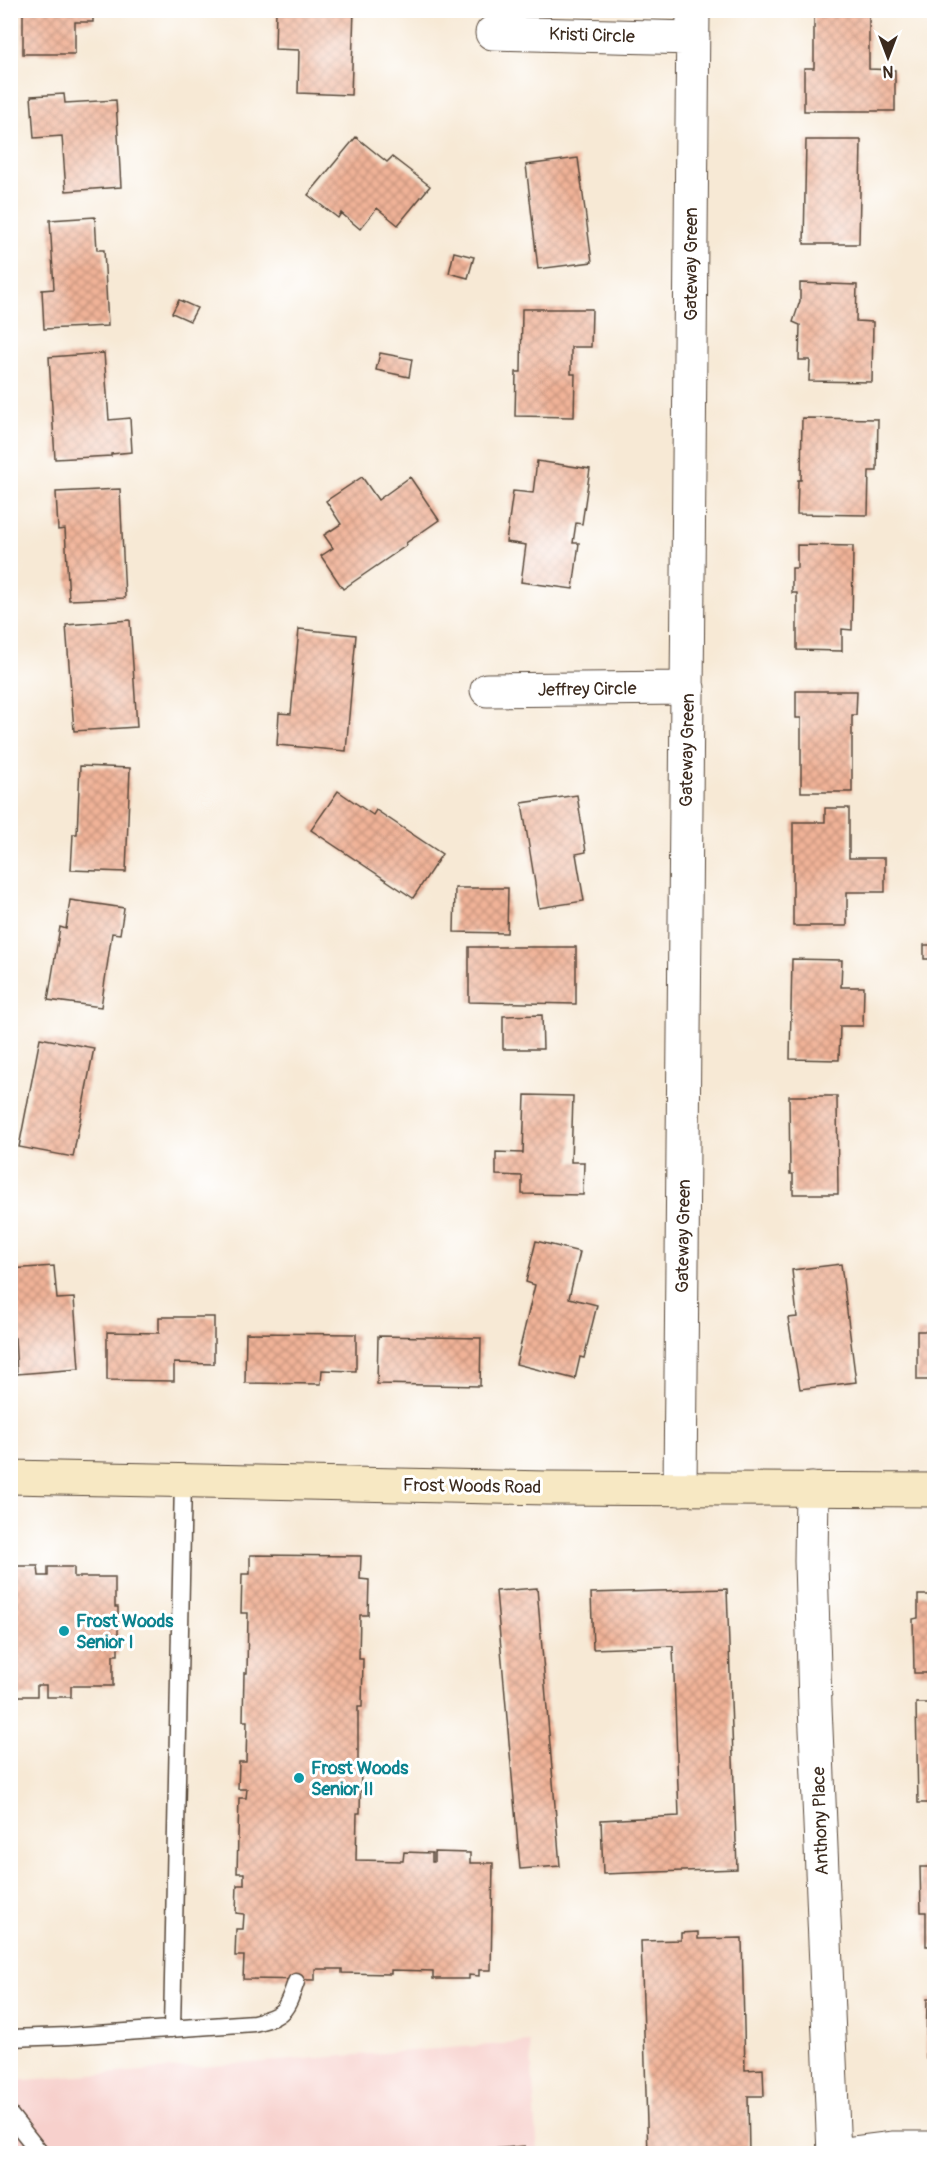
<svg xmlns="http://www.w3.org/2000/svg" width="945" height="2164" font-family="Pangolin,sans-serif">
  <defs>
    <pattern id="building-cross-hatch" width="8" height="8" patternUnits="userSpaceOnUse" patternTransform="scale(1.5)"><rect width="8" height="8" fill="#f1b398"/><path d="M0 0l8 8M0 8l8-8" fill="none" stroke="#c4927b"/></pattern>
  </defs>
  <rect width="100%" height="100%" fill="#fff"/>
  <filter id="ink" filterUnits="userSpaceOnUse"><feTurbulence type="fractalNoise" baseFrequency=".0167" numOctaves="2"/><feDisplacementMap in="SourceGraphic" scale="12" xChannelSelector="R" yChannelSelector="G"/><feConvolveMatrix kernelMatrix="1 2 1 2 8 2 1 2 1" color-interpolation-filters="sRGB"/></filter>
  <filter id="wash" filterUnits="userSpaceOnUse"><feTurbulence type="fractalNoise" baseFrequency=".008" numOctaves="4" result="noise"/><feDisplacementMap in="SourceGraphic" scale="24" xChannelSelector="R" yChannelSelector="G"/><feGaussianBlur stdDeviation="1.35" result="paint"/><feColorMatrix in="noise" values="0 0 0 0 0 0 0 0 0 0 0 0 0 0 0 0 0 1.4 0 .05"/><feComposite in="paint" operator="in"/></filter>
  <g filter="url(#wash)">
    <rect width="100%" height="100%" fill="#f7e9d5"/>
    <path fill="#f7d0cc" d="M530,2042L538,2153L11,2154V2081Z"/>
    <g id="blocks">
      <path fill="url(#building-cross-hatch)" d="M23,10H93V22H75V54H23Z
        M276,10H354L351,95L298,93L299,50L275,49Z
        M814,10H869V69L895,70V111H804V68H814Z
        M64,94L65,103L116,100L121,187L66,191L62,136L34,138L31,96Z
        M356,137L387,162L392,157L430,186L398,225L377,208L360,229L341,213L338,218L308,195Z
        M806,140H861L859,244H804Z
        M578,158L592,262L538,269L526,165Z
        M95,217L97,250H104L108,326L44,329L42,290L54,289L50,220Z
        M454,252L474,257L468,278L449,273Z
        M800,283L857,285L856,321L873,322L872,382L809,381L810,360H799L800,325L793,322L800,301Z
        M179,300L197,308L190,321L172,313Z
        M522,309H592L591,347H571V374H575L574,417L515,416L516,372H521Z
        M104,353L109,420L130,418L132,452L111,454V456L55,459L49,357Z
        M380,353L412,359L409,377L376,370Z
        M802,418L878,419L877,471H869L868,515L797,514L798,480H801Z
        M537,461L590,469L582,524L576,523L573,543H579L573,589L521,582L526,545L506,542L513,491L533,493Z
        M362,477L378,500L410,477L439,520L406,543L407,545L343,589L321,556L333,548L324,535L341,524L326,501Z
        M120,489L125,598L69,600L65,529L58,530L56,492Z
        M797,545L853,546L852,630L842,629V651L797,650V593H792V568H797Z
        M130,620L137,727L74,731L66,625Z
        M299,629L356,635L346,751L277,745L279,713L291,714Z
        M796,691H857L856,715H852V792H801V718H796Z
        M80,766L130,768L126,872L71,870L73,834H77Z
        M338,791L373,815L376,810L442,854L413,898L311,830Z
        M577,795L586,852L576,854L584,901L539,908L522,803Z
        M825,808H849V858H885V892H847V926H793V822H825Z
        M455,888H508L507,933L454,932Z
        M70,900L124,908L120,934L112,933L101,1007L48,1000L60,927L66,929Z
        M924,945H934V959H924Z
        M469,947H576V1004L469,1002Z
        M792,959L842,960L841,987H864L863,1026H840L839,1060L790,1059Z
        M542,1015L543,1049H503V1016Z
        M40,1038L94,1048L73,1157L19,1147Z
        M525,1095L573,1096L571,1162H584L583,1195L522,1194V1176L496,1175V1152L523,1153Z
        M789,1096H837L838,1194H793V1174H790Z
        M536,1241L580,1252L569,1298L597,1305L584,1358L580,1357L575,1379L516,1364L535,1285L526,1282Z
        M841,1264L856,1382L800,1389L788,1318L797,1317L792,1270Z
        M54,1266L57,1299L74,1298L79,1369L17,1374L15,1338H12L10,1323V1269Z
        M159,1317H214V1364L174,1363V1381L107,1380V1332L159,1333Z
        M917,1331H934V1380H917Z
        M246,1333L356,1334V1371L322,1370L321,1384L245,1383Z
        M378,1336L481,1338L480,1386L377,1384Z
        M250,1555L361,1556L360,1579L369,1580L368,1615H360L359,1659H363L362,1707H358V1767H361L360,1813H357L356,1860L403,1861L404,1852L432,1853V1862H434V1852L470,1853V1863H493L491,1970H479V1976L469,1975V1979H433V1971L391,1970V1974L342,1973V1969H315V1980L243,1979L244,1956H235L236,1929H243L244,1914L236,1913L237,1885H244V1873H237L239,1798H246L247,1789H238L239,1762H246L247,1721H243L244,1673H247L248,1613H241L242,1574H250Z
        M10,1566H38L39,1576H48V1567H74V1577H115V1607H118V1655H113V1686H71V1697H46V1685H37V1696H10Z
        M537,1588L560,1866L520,1869L496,1591Z
        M727,1589L737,1869L603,1874L601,1820L679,1816L673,1646L593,1649L591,1593Z
        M918,1595H934V1673H914L913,1619L918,1618Z
        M916,1703H934V1803H918Z
        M920,1867H934V1946H926V1912H921Z
        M698,1932V1939L742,1938L745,2070L763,2069L764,2096H748L749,2154H648L641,1941L681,1940V1933Z
        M927,1999H934V2059H926Z
        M525,2146V2154H459V2152Z"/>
    </g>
  </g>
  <g filter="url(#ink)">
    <use href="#blocks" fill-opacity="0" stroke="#574739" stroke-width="1.5"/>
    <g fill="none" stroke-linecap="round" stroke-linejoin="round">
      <g stroke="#574739" stroke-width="19">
        <path id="lane" d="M172,2029L183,1480
          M10,2038L69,2036L254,2023C284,2016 286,2011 296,1982
          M10,2115L41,2154"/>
      </g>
      <g stroke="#574739" stroke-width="35">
        <path id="street" d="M492,33L693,38
          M487,690L688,688
          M680,1489L693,10
          M812,1489L811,1561L815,1706L834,2154
          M844,2154L892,2148H934"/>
      </g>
      <g stroke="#574739" stroke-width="35">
        <path id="secondary" d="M10,1477L547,1488L934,1490"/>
      </g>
      <use href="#lane" stroke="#fff" stroke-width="16"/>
      <use href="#street" stroke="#fff" stroke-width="33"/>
      <use href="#secondary" stroke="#f7e8c3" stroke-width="33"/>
    </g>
  </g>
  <g fill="#0f9aa8" stroke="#fff" stroke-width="2">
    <circle cx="64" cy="1631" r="6"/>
    <circle cx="299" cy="1778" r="6"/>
  </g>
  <g text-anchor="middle" stroke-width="6" stroke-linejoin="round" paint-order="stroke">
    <g font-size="18" fill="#3b2a1e" stroke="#fff">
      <text transform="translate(592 35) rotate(2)" y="6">Kristi Circle</text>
      <text transform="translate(691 264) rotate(-90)" y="6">Gateway Green</text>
      <text transform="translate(587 689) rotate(-1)" y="6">Jeffrey Circle</text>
      <text transform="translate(687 750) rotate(-89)" y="6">Gateway Green</text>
      <text transform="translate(683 1236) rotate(-89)" y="6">Gateway Green</text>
      <text transform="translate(472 1486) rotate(1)" y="6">Frost Woods Road</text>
      <text transform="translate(820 1821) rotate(-92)" y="6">Anthony Place</text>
    </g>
    <g font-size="18" font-weight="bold" fill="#0d838f" stroke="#fff" text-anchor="start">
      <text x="76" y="1627">Frost Woods<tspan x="76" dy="21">Senior I</tspan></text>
      <text x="311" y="1774">Frost Woods<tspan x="311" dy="21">Senior II</tspan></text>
    </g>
  </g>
  <rect width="945" height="2164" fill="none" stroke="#fff" stroke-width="36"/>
  <g transform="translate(888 57) rotate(180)" stroke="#ffffff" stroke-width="4.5" paint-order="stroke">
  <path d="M0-4.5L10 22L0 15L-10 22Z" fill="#3b2a1e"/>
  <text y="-9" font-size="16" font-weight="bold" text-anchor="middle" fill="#3b2a1e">N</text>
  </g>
</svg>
